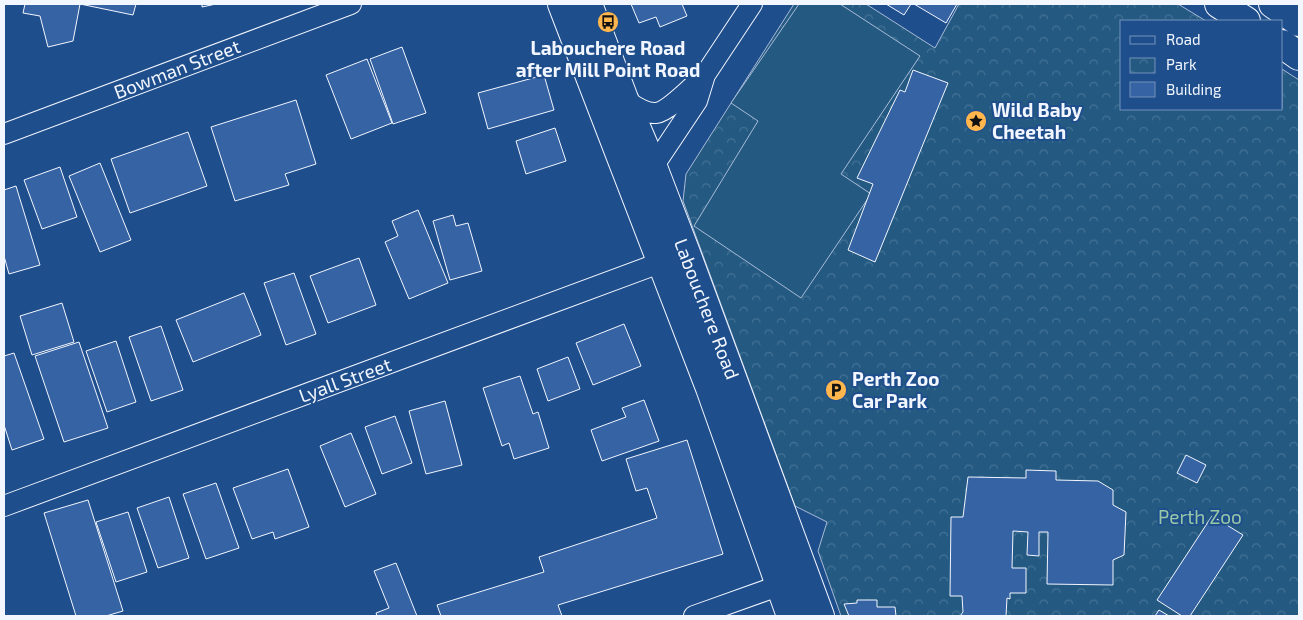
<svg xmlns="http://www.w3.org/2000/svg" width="1303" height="620" font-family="'Exo 2',sans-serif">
  <defs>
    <pattern id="park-crowns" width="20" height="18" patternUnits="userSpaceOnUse" patternTransform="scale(1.25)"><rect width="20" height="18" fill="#245a82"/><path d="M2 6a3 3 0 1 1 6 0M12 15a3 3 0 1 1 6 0" fill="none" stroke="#447295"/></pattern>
  </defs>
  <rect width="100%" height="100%" fill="#1f4e8c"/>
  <path fill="url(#park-crowns)" stroke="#a8bbd7" d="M794,4H866L935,48L959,4H1178L1206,21H1122V109H1282V69L1299,80V616H841L818,551L827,522L795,506L683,201L686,174Z"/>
  <path fill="#245a82" stroke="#a8bbd7" d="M799,4H840L920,56L841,174L871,194L801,298L694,226L758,121L731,103Z"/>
  <path fill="#3563a3" stroke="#f2f6ff" d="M25,4H136L133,15L80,4L73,41L48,47L40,16L23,13Z
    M202,4H216L202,7Z
    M631,4H682L687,16L660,27L656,17L639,23Z
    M886,4H911L904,15Z
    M914,4H957L946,23Z
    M402,47L426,113L393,124L370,59Z
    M367,59L392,123L351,139L326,75Z
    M913,70L948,83L875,262L848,250L873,184L857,178L900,90L905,92Z
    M544,75L554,110L488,129L478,93Z
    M296,100L316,164L285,174L289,185L235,201L211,127Z
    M555,128L566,161L526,174L516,141Z
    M188,132L207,186L130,213L111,159Z
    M100,163L131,240L100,252L69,176Z
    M60,167L77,217L42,229L24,180Z
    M16,186L40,265L9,274L4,256V190Z
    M418,210L448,283L409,299L385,242L398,236L392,221Z
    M453,215L456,226L468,223L482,271L450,280L433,221Z
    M359,258L376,305L328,323L310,276Z
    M294,273L316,334L286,345L264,283Z
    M244,293L261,335L193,362L176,320Z
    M62,303L74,342L32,355L20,316Z
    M624,324L641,366L593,385L576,343Z
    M161,326L183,390L151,401L129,337Z
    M116,341L136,402L107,412L86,351Z
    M79,342L108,428L64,442L35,356Z
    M14,353L44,439L12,450L4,425V356Z
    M568,357L580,389L548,401L537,369Z
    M520,376L533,414L538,412L549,448L514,459L509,443L502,446L483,388Z
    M644,400L659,441L602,461L591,430L626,417L622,408Z
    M445,401L462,465L426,474L409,411Z
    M395,416L412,463L382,474L365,427Z
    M351,433L376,494L345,507L320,446Z
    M687,440L723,554L558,605L562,616H441L437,605L544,572L539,557L657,518L647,488L636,491L626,459Z
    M1186,455L1206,465L1197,483L1177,473Z
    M288,469L309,527L275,539L273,532L252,539L233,488Z
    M1026,470L1056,471V480L1098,481L1113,490V505L1126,512L1124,555L1113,560V585L1047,584L1048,532H1039V556L1027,555L1028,532L1013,531L1012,568H1026V593H1010V599L1007,598L1006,616H960L963,612L962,596H950L951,517H963L968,477L1026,478Z
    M216,483L239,548L206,559L183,494Z
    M169,497L189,558L158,568L137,508Z
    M88,500L123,611L106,616H76L44,513Z
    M128,512L147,572L116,582L96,522Z
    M1212,516L1243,535L1190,616H1182L1157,600Z
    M396,563L417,616H377L376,613L389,608L374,571Z
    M857,600H877V607H895L896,616H849L844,604L857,603Z
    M1159,610L1169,616H1155Z"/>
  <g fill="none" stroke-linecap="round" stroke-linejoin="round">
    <g stroke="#f2f6ff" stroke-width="22">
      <path id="minor" d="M624,99C633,105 644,114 656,113C668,112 695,84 705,75
        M4,134L351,4
        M644,174L653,167L697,101L705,75L752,4
        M4,506L673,258
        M694,616L792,581"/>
    </g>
    <g stroke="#f2f6ff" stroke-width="30">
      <path id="secondary" d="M562,4L710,388L791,616
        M588,4L624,99L653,167L686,253L820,616
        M1219,4L1246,21
        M1273,4L1299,22
        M1282,44L1299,56"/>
    </g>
    <use href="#minor" stroke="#1f4e8c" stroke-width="20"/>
    <use href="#secondary" stroke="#1f4e8c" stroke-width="28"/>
  </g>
  <defs>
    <g id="bus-disc" transform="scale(1.125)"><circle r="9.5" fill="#ffb74d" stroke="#1f4e8c"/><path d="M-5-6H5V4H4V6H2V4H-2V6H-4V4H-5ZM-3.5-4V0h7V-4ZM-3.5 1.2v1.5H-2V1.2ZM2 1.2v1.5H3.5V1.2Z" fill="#111"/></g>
    <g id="sight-disc" transform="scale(1.125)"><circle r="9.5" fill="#ffb74d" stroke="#1f4e8c"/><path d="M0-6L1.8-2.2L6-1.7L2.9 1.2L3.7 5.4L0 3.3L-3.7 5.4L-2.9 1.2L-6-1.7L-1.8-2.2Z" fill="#111"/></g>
    <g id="parking-disc" transform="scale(1.125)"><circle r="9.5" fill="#ffb74d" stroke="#1f4e8c"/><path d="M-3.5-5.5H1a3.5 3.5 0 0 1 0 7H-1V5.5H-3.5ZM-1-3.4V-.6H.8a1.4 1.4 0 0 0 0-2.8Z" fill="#111"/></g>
  </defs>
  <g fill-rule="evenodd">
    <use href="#bus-disc" x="608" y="22"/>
    <use href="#sight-disc" x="976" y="121"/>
    <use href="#parking-disc" x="836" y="390"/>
  </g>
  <g text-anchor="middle" stroke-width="4" stroke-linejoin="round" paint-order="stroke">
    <g font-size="19" font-weight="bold" fill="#f2f6ff" stroke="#1f4e8c" text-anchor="start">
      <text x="608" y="55" text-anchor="middle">Labouchere Road<tspan x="608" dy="22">after Mill Point Road</tspan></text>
      <text x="992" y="117">Wild Baby<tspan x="992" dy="22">Cheetah</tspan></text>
      <text x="852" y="386">Perth Zoo<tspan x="852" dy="22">Car Park</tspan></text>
    </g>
    <g font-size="19" fill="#f2f6ff" stroke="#1f4e8c">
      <text transform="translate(177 69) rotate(-21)" y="7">Bowman Street</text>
      <text transform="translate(707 309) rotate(69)" y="7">Labouchere Road</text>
      <text transform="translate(345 380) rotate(-20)" y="7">Lyall Street</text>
    </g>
    <g font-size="19" fill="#97c8a6" stroke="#1f4e8c">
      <text x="1200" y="524">Perth Zoo</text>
    </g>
  </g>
  <rect width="1303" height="620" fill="none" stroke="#f2f6ff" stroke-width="10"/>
  <rect x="1120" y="20" width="162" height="90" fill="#1f4e8c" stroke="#7391ba"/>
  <rect x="1130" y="36" width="25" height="8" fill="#1f4e8c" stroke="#7391ba"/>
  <text x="1166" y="45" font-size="15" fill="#f2f6ff">Road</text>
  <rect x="1130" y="58" width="25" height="15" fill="url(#park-crowns)" stroke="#7391ba"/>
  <text x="1166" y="70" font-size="15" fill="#f2f6ff">Park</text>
  <rect x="1130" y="82" width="25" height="15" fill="#3563a3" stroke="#7391ba"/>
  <text x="1166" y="95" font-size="15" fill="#f2f6ff">Building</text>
</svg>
